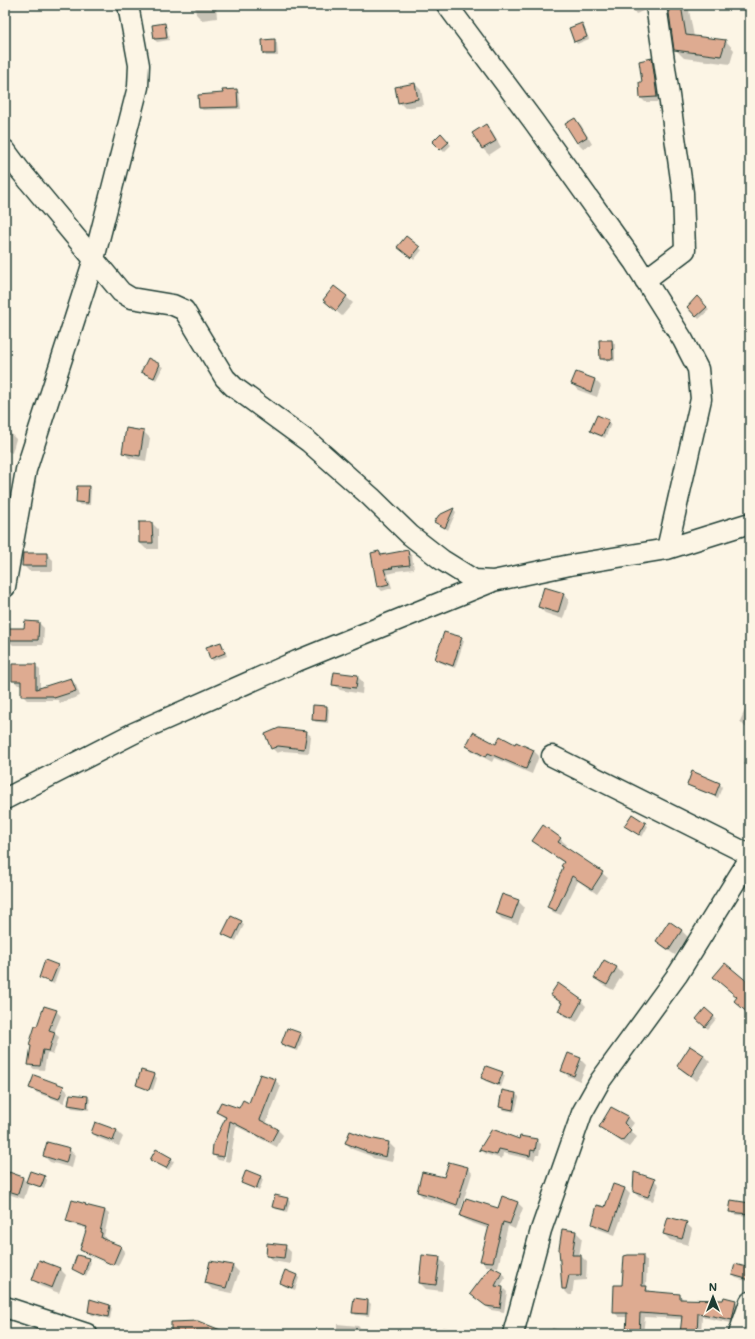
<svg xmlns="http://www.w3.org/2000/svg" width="755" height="1339" font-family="Mali,sans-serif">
  <rect width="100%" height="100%" fill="#fcf5e5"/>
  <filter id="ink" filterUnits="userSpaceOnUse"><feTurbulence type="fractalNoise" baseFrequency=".025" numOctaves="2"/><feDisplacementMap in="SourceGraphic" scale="8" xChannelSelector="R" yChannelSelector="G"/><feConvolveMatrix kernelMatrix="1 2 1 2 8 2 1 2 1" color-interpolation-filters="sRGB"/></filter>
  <g filter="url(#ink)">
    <path fill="#0003" d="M195,5H216L217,18L202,20L196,14Z
      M260,5H274V8H262Z
      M630,5H643L645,10L636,14Z
      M669,5H688L694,37L725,40L734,50L730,64L684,58L675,49Z
      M164,24L167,27L169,40L157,42L154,39Z
      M581,24L584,27L589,39L577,44L575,41Z
      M274,40L277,43L278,56H266L264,53Z
      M652,60L656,64L661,102H645L641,98Z
      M415,84L421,90L424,105L405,108L399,102Z
      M236,90L239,92L241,109L203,110L200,108L224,94Z
      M575,119L581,125L592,144L584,149L578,143L566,124Z
      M486,126L492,132L501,147L489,155L483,149L473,133Z
      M441,135L451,145L444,152L434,142Z
      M419,248L422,250L414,260L401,249Z
      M335,287L353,303L342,316L330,306Z
      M697,298L709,310L699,319L688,307Z
      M612,341L615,344V361H604L601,358Z
      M149,359L163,367L156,380L142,372Z
      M577,373L595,380L601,386L597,397L578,390L572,384Z
      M609,421L611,424L605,438L594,434L592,431Z
      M5,431L10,433L16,439L12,453L5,450Z
      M144,432L150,438L146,461L129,458L123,452Z
      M88,487L91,490L90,505H80L77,502Z
      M454,510L456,512L448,530L436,522L440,516Z
      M140,523H152L158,529V549H146L140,543Z
      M379,552L383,556L408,552L412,556L414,569L396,571V572L388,574L392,588L382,591L378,587L372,553Z
      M47,554L53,560V571H29L23,565Z
      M563,594L569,600L563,619L545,613L539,607Z
      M25,622L39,623L44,628L43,645H13L8,640L25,629Z
      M461,638L464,641L455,668L439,662L436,659Z
      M221,643L223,645L227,656L213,661L211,658Z
      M35,665L40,670V689L71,679L76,685L80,696L60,703L58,700H27L22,695V685H18L13,680Z
      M357,676L363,682L362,694L340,690L334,684Z
      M326,706L329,709L328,723L316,722L313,720Z
      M745,710L750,712V729L745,727L740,721Z
      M306,732L311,736L309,753L283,751L277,753L272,748Z
      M516,743L534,751L539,756L532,774L494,758L492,762L472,751L467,746L515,745Z
      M750,750V770L744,764Z
      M693,773L720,784L722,787L718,798L691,787L688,784Z
      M632,815L648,826L642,837L628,828Z
      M543,827L560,839L566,844L564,847L602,873L608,878L597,894L578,881L561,915L553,912L548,907L564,863L539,846L533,841Z
      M518,901L524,907L518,924L502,919L496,913Z
      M231,917L244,925L236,941L223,934Z
      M670,923L682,931L688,937L675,955L663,947L657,941Z
      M605,961L617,968L623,974L613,990L601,984L595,978Z
      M57,966L60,968L54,984L43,980L40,978Z
      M551,995L581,1001L586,1006L577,1022L564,1016L559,1011L562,1004Z
      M706,1009L716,1019L708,1029L700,1022Z
      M56,1011L61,1016L54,1033L59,1037L53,1055L47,1053L44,1070L34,1069L29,1065L32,1047L30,1045L37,1028Z
      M301,1034L303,1037L298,1051L285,1047L282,1044Z
      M691,1047L704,1056L710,1062L697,1081L684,1072L678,1066Z
      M580,1059L586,1065L580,1081L568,1076L562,1070Z
      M502,1073L505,1076L501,1087L485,1081L483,1078Z
      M154,1075L157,1078L153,1090L139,1085V1087L137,1085Z
      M275,1080L281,1086L266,1124L278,1130L283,1135L277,1147L236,1126L230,1162L225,1161L230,1127L228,1129L223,1161L218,1160L213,1154L226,1119L217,1112L240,1110L250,1105Z
      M30,1087H63L68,1092L64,1103L35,1092Z
      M516,1094L519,1097L515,1112L503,1110L500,1107Z
      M88,1096L90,1099L89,1110L72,1108L69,1105Z
      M611,1109L628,1117L634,1123L629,1130L637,1137L629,1147L606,1132L600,1126Z
      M96,1123L117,1131L123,1137L119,1146L98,1138L92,1132Z
      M369,1139L389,1143L395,1149L392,1162L373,1158L371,1156L352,1149L346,1143Z
      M536,1140L541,1144L539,1155H536L534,1160L503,1153L502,1159L485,1154L481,1149L520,1141Z
      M69,1149L75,1155L72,1168L50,1162L44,1156Z
      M171,1159L174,1161L169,1170L151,1160Z
      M468,1168L472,1173L461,1209L423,1197L418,1192Z
      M45,1177L47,1180L44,1189L29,1183L24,1199L11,1195L5,1189V1188L23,1178L27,1182Z
      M261,1177L263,1180L259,1191L245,1185L242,1183Z
      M654,1180L659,1185L653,1201L639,1197L634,1192Z
      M614,1185L625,1189L630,1194L615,1235L598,1229L593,1224L605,1208Z
      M503,1198L518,1203L523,1208L515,1229L508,1226L498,1267L486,1266L481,1260L489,1229L467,1221L461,1216L498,1209Z
      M288,1199L290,1202L287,1212L276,1209L273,1206Z
      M85,1204L87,1207L105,1211L109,1214L104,1236L106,1238L105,1240L121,1247L125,1251L118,1266L84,1251V1253L81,1250L88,1229L71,1224L67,1220Z
      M747,1206L746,1216L733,1214L730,1211Z
      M686,1223L692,1229L688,1245L670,1240L664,1234Z
      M750,1228V1240L748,1238Z
      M576,1232L582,1238L579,1256H581L587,1262L586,1280L574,1281L572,1295H569L563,1289Z
      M285,1246L291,1252L290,1264L273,1261L267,1255Z
      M84,1253L117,1268L85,1254Z
      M642,1256L647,1261L646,1287L651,1293L680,1295L684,1300L735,1301L740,1305L736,1324L702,1317L701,1334H681L682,1319L645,1317L643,1334H627L628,1317H619L614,1312L623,1286Z
      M439,1258L445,1264L442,1291L426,1289L420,1283Z
      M88,1259L91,1262L86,1277L73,1269Z
      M40,1261L60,1269L66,1275L59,1293L40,1286L34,1280Z
      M233,1266L239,1272L232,1293L212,1289L206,1283Z
      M750,1269V1282L736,1278L733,1275Z
      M286,1271L297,1276L299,1278L295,1290L284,1286L281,1283Z
      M501,1273L506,1277L500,1287L503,1288L507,1292L504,1312L491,1310L471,1294Z
      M368,1301L371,1304L369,1316L356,1315L353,1312Z
      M109,1306L112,1308L110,1319L92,1315L89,1312Z
      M337,1324L358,1326L364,1332V1334H337Z
      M442,1327L464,1330L467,1334H423L424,1329L442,1331Z
      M552,1328L565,1331L568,1334H551Z"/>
    <path fill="#deab91" stroke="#1f3d34" d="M668,5H681L686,35L726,40L721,56L674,50Z
      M165,23L167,38L154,39L152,25Z
      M582,23L587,37L574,42L569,28Z
      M275,39V54H263L262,40Z
      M652,58L657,97L640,98L639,82H642L639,61Z
      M415,83L418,99L398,103L395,87Z
      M237,89L238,107L199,108L198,95L223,93L222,90Z
      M575,118L587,137L577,143L565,124Z
      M486,124L496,141L482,149L472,133Z
      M441,133L449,142L440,150L432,142Z
      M406,236L420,247L411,258L397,247Z
      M334,286L347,296L336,311L323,300Z
      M697,296L707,307L696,317L687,307Z
      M599,340H612L613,359H600Z
      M148,358L160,364L154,378L141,372Z
      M576,372L595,379L591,392L571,384Z
      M597,415L609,420L602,436L590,431Z
      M126,428L144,431L140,456L122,453Z
      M77,486H89L88,503L76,502Z
      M454,508L445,528L434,522L439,515Z
      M139,522H152L153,543H139Z
      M408,550L410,565L392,567L393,568L384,569L389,584L377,587L371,553L379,551L381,555Z
      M23,553H47V566H22Z
      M544,587L564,593L558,613L538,607Z
      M25,621L39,622L38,640H7V628H24Z
      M444,632L462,637L453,666L435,659Z
      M221,642L225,653L210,659L206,647Z
      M12,664H36V689L71,678L76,691L54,698L53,696H21V681H12Z
      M334,672L358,675L356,688L332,685Z
      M313,705L327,706L326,721L312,720Z
      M279,728L307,731L304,749L278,746L271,749L265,734Z
      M473,732L496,744L500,736L515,744L516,742L534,750L526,769L488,753L486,757L466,746Z
      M692,771L720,783L715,796L687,785Z
      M632,814L646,823L639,835L624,826Z
      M543,825L561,838L558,842L603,872L592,889L572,876L556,911L547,907L563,867L561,866L564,862L532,841Z
      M502,894L519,900L512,919L495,913Z
      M231,916L242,921L233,939L222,934Z
      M669,921L682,930L669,950L656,941Z
      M45,960L58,965L51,982L39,978Z
      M604,960L617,967L607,985L594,978Z
      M725,963L749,983L750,982V1015L734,1001L737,997L713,977Z
      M558,983L582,1000L572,1018L558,1011L562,1003L550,995Z
      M44,1006L57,1010L49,1030L55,1032L49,1051L43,1050L40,1066L28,1065L31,1046L29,1045L35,1026H37Z
      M705,1008L714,1016L705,1027L696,1019Z
      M287,1028L301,1033L295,1049L281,1044Z
      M690,1046L704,1055L691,1076L677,1066Z
      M568,1053L581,1058L574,1076L561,1071Z
      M486,1066L503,1072L498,1085L481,1078Z
      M141,1070L155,1074L149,1090L136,1085Z
      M260,1074L276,1079L260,1120L278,1129L271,1142L230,1121L224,1157L212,1155L213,1144L226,1117L216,1112L221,1102L239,1108L243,1100L249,1103Z
      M34,1075L64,1086L59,1099L29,1088Z
      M502,1090L516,1093L513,1110L499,1107Z
      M70,1094L88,1096L87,1108L68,1105Z
      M611,1107L628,1116L624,1123L631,1130L622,1141L599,1127Z
      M95,1122L117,1130L113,1141L91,1133Z
      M492,1129L519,1139L520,1136L537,1139L535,1151L531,1150L530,1156L499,1149L497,1155L479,1150Z
      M350,1131L369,1138L389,1142L386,1157L366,1152V1151L345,1143Z
      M47,1142L70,1148L66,1163L43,1156Z
      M156,1149L172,1158L166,1168L150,1160Z
      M449,1162L468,1167L457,1205L432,1196L417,1192L422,1172L444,1177Z
      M246,1170L261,1176L256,1189L241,1183Z
      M30,1171L45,1176L41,1187L26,1182Z
      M9,1172L23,1177L18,1194L5,1190V1184Z
      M634,1172L655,1179L648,1197L633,1192Z
      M613,1184L625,1188L610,1231L592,1224L597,1205L605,1207Z
      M275,1195L288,1198L285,1210L272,1207Z
      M502,1196L518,1202L510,1224L503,1222L493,1262L480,1261L489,1226L460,1216L466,1198L498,1208Z
      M72,1200L86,1204L85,1205L105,1210L100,1232L102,1233L101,1238L121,1246L113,1265L80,1250L87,1227L66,1221Z
      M731,1200L750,1203V1214L729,1212Z
      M668,1217L687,1222L682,1239L663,1234Z
      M562,1229L576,1231L572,1255H581V1275H569L566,1289H562L559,1249Z
      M267,1243L286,1245L284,1258L266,1256Z
      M77,1255L89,1258L84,1275L72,1269Z
      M422,1255L440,1257L436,1285L419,1283Z
      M628,1255H643L642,1286H647L646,1291L680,1294V1299L723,1300L724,1297L736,1300L732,1320L698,1313L697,1334H680L682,1316L640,1313L639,1334H626L627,1313H613L614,1285H622L624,1256Z
      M39,1260L60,1268L52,1288L32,1280Z
      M210,1261L233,1265L226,1288L205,1283Z
      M735,1264L750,1268V1280L732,1275Z
      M491,1266L502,1272L495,1286L503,1287L500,1308L486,1306L470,1294Z
      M285,1270L297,1275L292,1288L280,1283Z
      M354,1298L368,1300L367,1314L352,1313Z
      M90,1299L110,1305L108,1317L88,1312Z
      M198,1321L228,1333V1334H171V1322Z"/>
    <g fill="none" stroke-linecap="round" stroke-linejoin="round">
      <g stroke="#1f3d34" stroke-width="23">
        <path id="minor" d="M447,5L534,122L634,262L683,340L698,369L701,399L667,549
          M5,150L19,169L121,292L131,298L173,305L184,310L225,378L234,387L309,442L371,497L410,535L442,560L474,580L493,581L570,565L667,549L750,523
          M645,280L685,250L683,193L656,5
          M5,587L26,470L94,259L138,87L139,65L128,5
          M552,756L750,855
          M5,799L134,733L297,661L491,582
          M5,1307L87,1334
          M513,1334L541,1230L582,1113L600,1081L678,974L750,858
          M739,1334L750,1302"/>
      </g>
      <use href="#minor" stroke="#fcf5e5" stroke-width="20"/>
    </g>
  </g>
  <rect width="755" height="1339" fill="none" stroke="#fcf5e5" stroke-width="20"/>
  <rect x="10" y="10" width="735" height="1319" fill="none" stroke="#1f3d34" stroke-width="1.5" filter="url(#ink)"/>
  <g transform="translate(713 1297)" stroke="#fcf5e5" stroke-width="3" paint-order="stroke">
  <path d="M0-3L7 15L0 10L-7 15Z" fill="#1f3d34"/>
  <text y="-6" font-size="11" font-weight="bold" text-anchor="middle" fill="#1f3d34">N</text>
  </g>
</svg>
